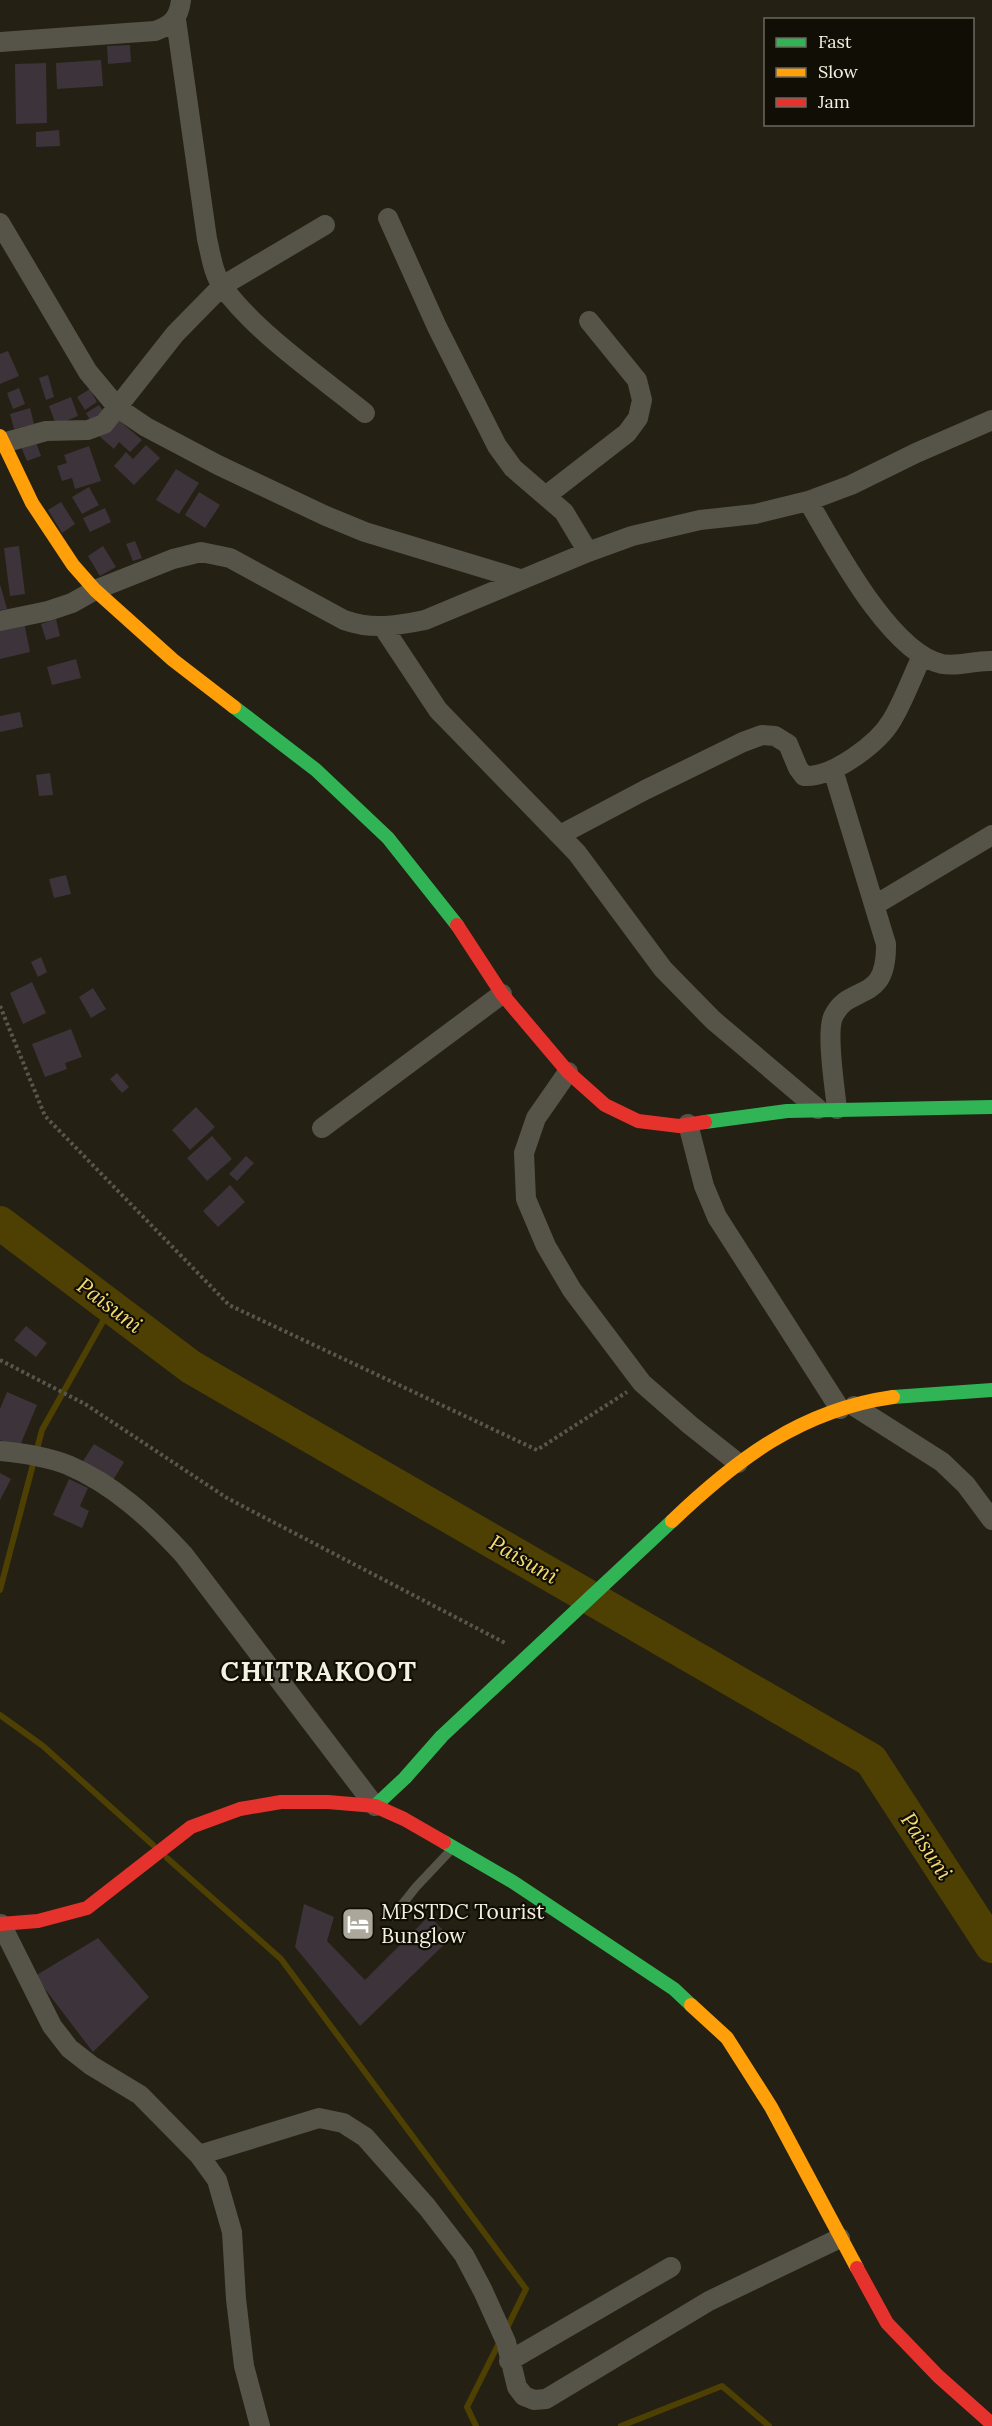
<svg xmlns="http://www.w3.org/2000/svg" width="992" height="2426" font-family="Lora,serif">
  <rect width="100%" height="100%" fill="#242013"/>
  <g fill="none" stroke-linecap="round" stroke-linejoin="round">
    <path stroke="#4d4002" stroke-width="6" d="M0,1590L42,1430L111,1307
      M0,1715L43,1746L153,1845
      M167,1858L281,1959L526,2289L505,2332
      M476,2426L467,2407L500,2341
      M621,2426L722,2386L769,2426"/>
    <path stroke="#4d4002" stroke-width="34" d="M0,1223L191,1367L871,1760L992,1946"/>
  </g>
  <path fill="#3c343a" d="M130,45L131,62L108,64L107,46Z
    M101,60L103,86L57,89L56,63Z
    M46,63L47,123L16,124L15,64Z
    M59,130L60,146L36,147V132Z
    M8,351L19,376L0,384V354Z
    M48,375L54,397L46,400L39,378Z
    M19,388L25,404L13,409L7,393Z
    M90,389L97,402L85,410L77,397Z
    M71,397L78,416L56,425L49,406Z
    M99,405L108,418L94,427L86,413Z
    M30,408L34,424L14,429L10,414Z
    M114,416L142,440L130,452L119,442L114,449L98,435Z
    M34,437L41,456L27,461L19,442Z
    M146,445L160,458L134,485L114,466L126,452L133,459Z
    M89,446L101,481L75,489L72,478L62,481L57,466L67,463L64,455Z
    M176,469L199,483L179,514L156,500Z
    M89,487L99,505L82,514L72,497Z
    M199,492L220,505L205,528L185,515Z
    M61,502L75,524L62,533L48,510Z
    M105,508L111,522L90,532L83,518Z
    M135,541L142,558L133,561L126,544Z
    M19,546L25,594L10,596L4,548Z
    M103,546L116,567L100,576L88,556Z
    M0,584L7,609L0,610Z
    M56,619L60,636L46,640L41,624Z
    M24,622L30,652L0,659V627Z
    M76,659L81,678L52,685L47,667Z
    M20,712L23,727L0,732V716Z
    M50,773L53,795L39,796L36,775Z
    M66,875L71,894L54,898L49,879Z
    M41,957L47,972L38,977L31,962Z
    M32,982L46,1013L23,1024L10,993Z
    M93,988L106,1009L91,1018L79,997Z
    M71,1029L82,1057L65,1063L67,1069L45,1077L32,1044Z
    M117,1073L129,1087L122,1093L110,1079Z
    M196,1107L215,1127L190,1150L172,1130Z
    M212,1136L232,1159L207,1181L187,1158Z
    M246,1156L254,1163L237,1181L229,1174Z
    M230,1185L245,1202L218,1227L203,1211Z
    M26,1326L47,1343L36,1357L14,1340Z
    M7,1392L37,1405L19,1448L0,1440V1409Z
    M94,1444L124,1462L112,1482L81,1464Z
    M0,1473L11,1479L0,1500Z
    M69,1479L88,1488L80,1506L89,1511L82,1528L53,1515Z
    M304,1904L334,1917L327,1941L365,1980L429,1916L451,1938L360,2026L295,1947Z
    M98,1938L149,1997L93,2052L35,1976Z"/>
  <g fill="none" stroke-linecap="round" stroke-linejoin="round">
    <path stroke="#59564c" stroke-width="4" stroke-dasharray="3 3" stroke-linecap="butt" d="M0,1006L45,1116L229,1305L537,1450L627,1392
      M0,1360L85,1404L227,1498L507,1644"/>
    <path stroke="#565349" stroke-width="9" d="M393,1916L416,1887L449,1852"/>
    <path stroke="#565349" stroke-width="20" d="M176,20L207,239C211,255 213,274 223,287C255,332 322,378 365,413
      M0,42L155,31C172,25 179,18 181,0
      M388,218L437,327L497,446L513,468L564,512L588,552
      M0,223L88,372L118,408L146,427L218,465L326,516L365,532L520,579
      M3,443L46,431L88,430L104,424L175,334L222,286L325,225
      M547,495L627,433L638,418L642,400L637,380L589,321
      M808,501C834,545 890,653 942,664C959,667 975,660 992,661
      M0,621L48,611L72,603L95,590L173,559L201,552L230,558L344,620C372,630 396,626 425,620L588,552L632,536L700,520L755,514L808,501L851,485L916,453L992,420
      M383,627L438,710L577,853L663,969L713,1020L818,1109
      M833,770L886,944C887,1006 849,982 833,1017C826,1034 835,1089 837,1109
      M560,835L645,790L743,742L762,735L775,736L788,744L798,768L804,776C832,778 878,744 892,720C904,700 912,677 922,656
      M875,905L992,835
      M568,1072L536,1118L524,1153L526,1199L546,1246L572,1290L642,1383L690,1425L738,1463
      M688,1124L704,1186L717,1217L840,1409
      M322,1128L502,994
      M854,1406L942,1462L966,1485L992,1520
      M0,1451C22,1453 47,1457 68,1465C113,1484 151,1519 184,1555L375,1806
      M1,1924L52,2026L69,2048L92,2066L140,2095L199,2155L217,2180L232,2232L236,2299L244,2366L260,2426
      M199,2155L319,2118L343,2123L365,2137L427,2207L464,2255L483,2291L506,2342L517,2387L524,2396L534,2400L546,2399L709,2301L840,2238
      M509,2361L671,2267"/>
    <path stroke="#30b455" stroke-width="14" d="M234,707L316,770L388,838L457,925
      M705,1122L787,1111L992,1107
      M893,1397L992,1390
      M375,1806L405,1778L442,1736L672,1521
      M444,1842L513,1882L674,1989L691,2005"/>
    <path stroke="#ff9f0a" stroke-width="14" d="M0,436L32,503L73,565L95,590L173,660L234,707
      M672,1521C737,1459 801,1410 893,1397
      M691,2005L727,2038L771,2107L857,2268"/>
    <path stroke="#e5322d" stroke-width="14" d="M457,925L502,994L568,1072L605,1105L638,1121L679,1126L705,1122
      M0,1924L38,1921L87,1908L191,1827L240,1809L281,1802H328L375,1806L404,1819L444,1842
      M857,2268L887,2323L938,2376L992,2424"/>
  </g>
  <defs>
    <g id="hotel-square" transform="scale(1.725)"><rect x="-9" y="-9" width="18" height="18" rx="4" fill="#aba79a" stroke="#100e05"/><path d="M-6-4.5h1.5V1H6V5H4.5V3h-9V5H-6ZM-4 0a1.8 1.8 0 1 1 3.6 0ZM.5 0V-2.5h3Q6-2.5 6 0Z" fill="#fff"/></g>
  </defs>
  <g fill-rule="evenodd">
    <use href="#hotel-square" x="358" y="1924"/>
  </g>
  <g text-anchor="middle" stroke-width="4.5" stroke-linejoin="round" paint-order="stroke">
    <g font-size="21" fill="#f4f0e2" stroke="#100e05" text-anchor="start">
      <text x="381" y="1919">MPSTDC Tourist<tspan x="381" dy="24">Bunglow</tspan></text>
    </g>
    <g font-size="22" font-style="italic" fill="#f5da70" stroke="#100e05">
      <text transform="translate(110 1305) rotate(37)" y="8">Paisuni</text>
      <text transform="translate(524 1559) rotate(30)" y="8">Paisuni</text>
      <text transform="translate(927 1846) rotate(57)" y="8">Paisuni</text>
    </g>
    <g font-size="27" font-weight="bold" letter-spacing="1.5" fill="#f4f0e2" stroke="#100e05">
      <text x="319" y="1681">CHITRAKOOT</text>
    </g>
  </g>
  <rect x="764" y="18" width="210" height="108" fill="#100e05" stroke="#6b685d" stroke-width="1.5"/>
  <rect x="776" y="38" width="30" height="9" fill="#30b455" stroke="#6b685d" stroke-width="1.5"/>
  <text x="818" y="48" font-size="18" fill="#f4f0e2">Fast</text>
  <rect x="776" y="68" width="30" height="9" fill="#ff9f0a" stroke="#6b685d" stroke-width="1.5"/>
  <text x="818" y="78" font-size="18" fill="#f4f0e2">Slow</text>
  <rect x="776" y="98" width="30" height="9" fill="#e5322d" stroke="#6b685d" stroke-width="1.5"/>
  <text x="818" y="108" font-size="18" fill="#f4f0e2">Jam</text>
</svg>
